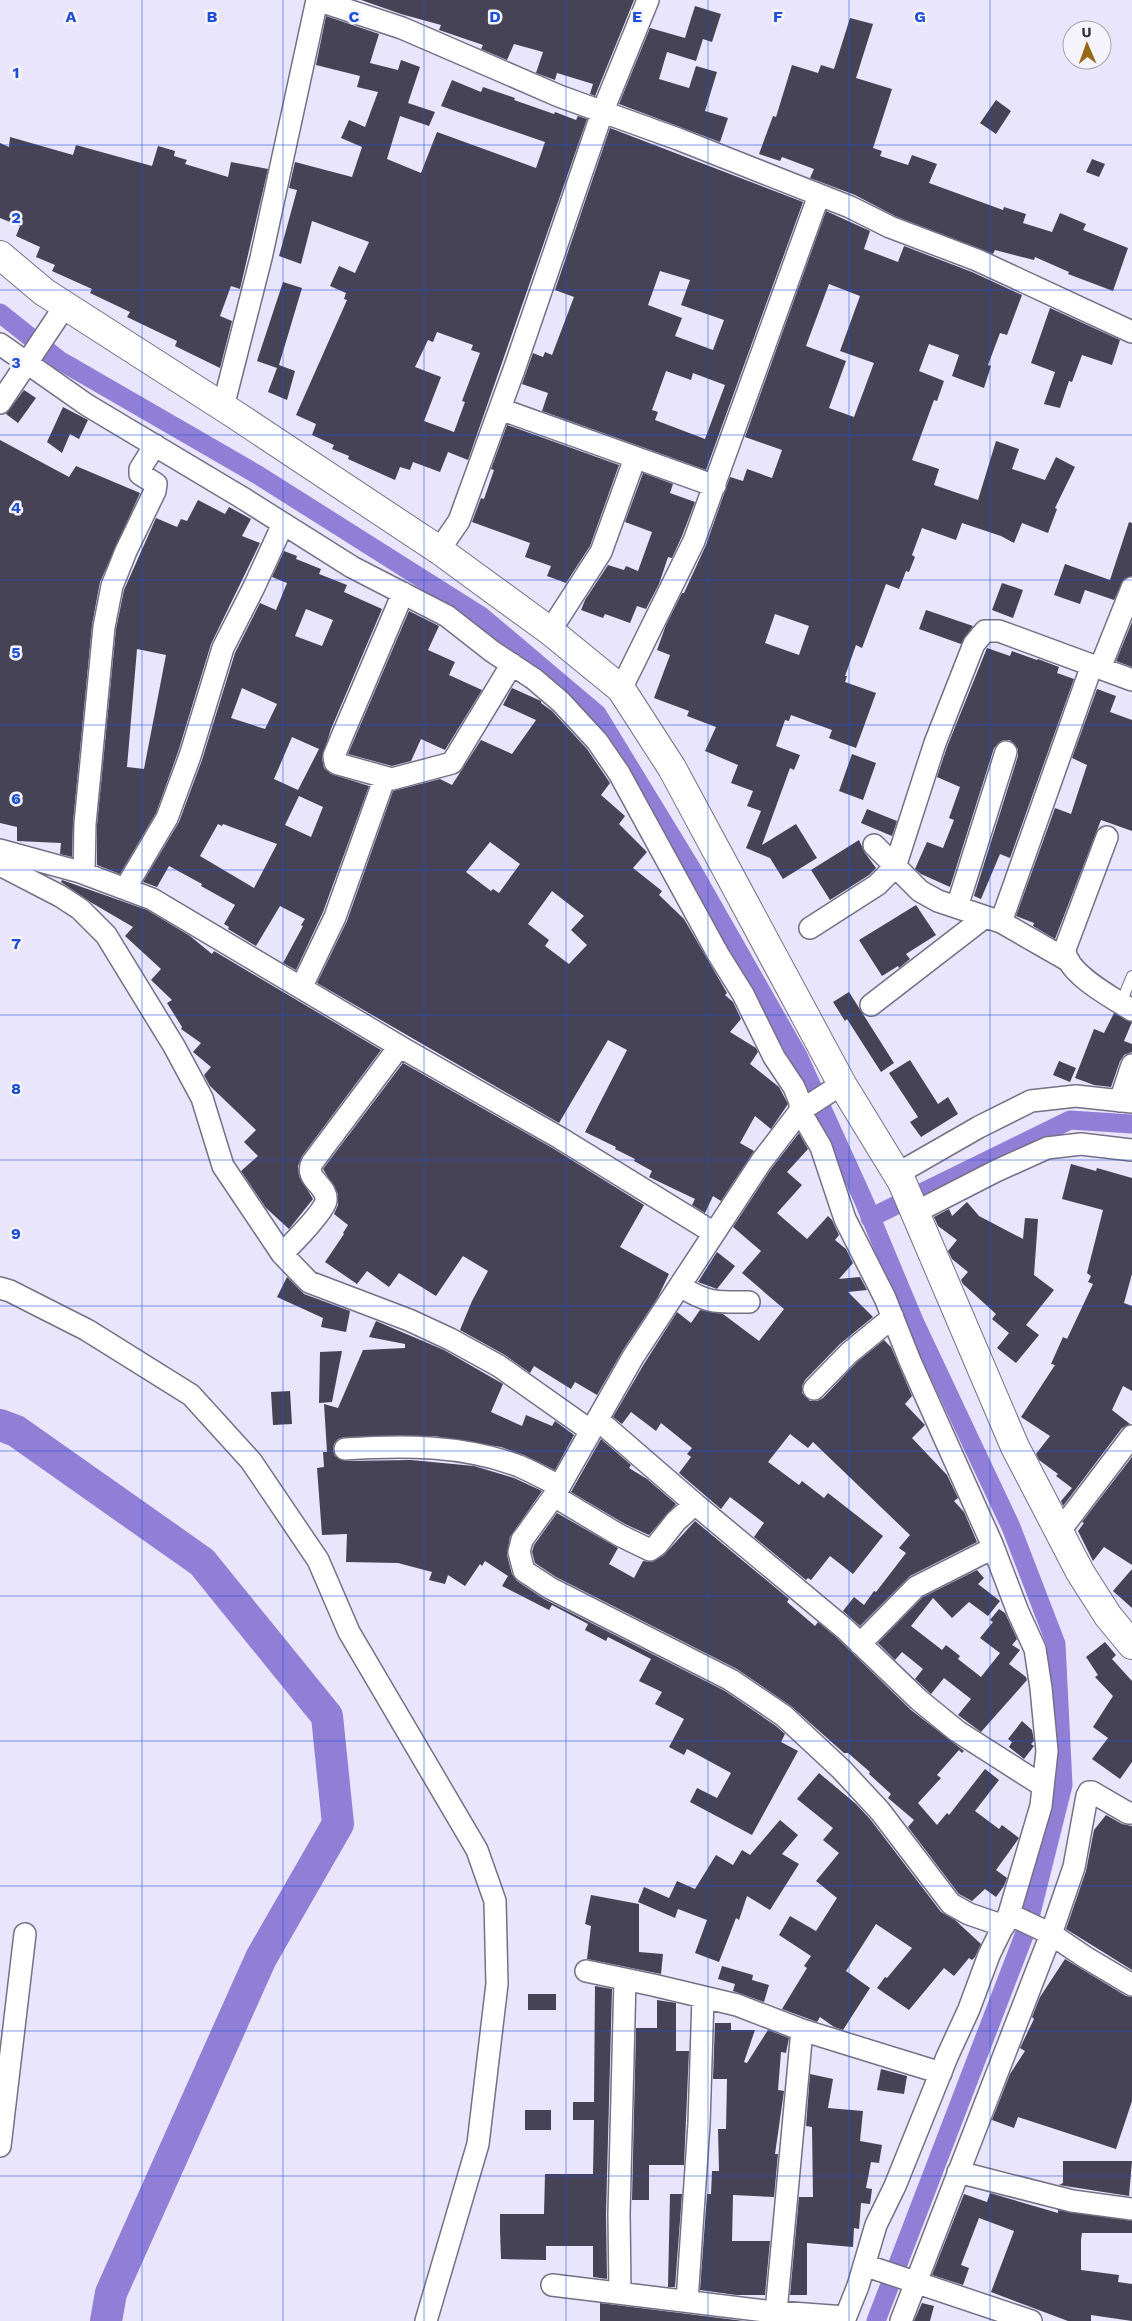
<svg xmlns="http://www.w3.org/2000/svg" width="1132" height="2321" font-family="'Work Sans',sans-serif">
  <rect width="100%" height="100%" fill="#e8e5fc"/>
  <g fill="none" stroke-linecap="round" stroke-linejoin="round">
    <path stroke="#917ed6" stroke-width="19" d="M0,313L59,360L258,475L481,616L597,714L691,868L798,1056L863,1199L914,1321L1011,1527L1056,1644L1063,1785L1028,1925L876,2321
      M870,1218L1070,1120L1132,1124"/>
    <path stroke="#917ed6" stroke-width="32" d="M0,1425L16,1431L202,1562L327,1716L338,1824L261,1958L111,2293L106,2321"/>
  </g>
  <path fill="#464356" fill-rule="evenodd" d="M361,0H634L595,96L590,94L593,84L557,73L555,80L536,73L543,52L514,44L507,60L481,49L483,45L439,30L441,25L401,14Z
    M695,6L721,14L712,42L703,39L696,61L667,52L659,79L689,88L696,66L717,72L705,111L728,118L720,142L619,104L650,28L685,38Z
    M326,16L379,34L370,63L398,70L401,60L420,67L408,103L435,112L429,126L400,116L387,159L421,173L437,132L536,168L545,142L441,106L452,80L481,92L483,87L515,98L514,100L554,114L555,112L576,120L578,116L587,119L468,460L448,452L440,472L413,462L410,470L400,467L395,480L348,459L349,456L332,449L334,445L312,435L316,424L296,415L347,300L344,299L346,293L330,286L339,266L355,273L369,242L312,221L301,264L279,256L297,190L289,188L295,162L352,177L362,147L341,138L349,120L365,127L378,92L357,87L360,76L316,65ZM437,332L473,345L471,350L480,353L462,401L465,402L454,432L424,421L441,377L415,367L428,340L433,342Z
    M850,18L873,24L856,78L892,89L873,148L882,151L880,156L908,165L912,155L937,164L929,183L1003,210L1004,207L1026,214L1023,223L1052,232L1060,213L1086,224L1083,230L1128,248L1113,291L1068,274L1069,272L1035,257L1034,260L995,250L993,254L895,216L855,195L810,178L814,169L782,157L780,161L759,154L773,116L776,117L792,65L818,73L821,65L834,69Z
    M996,100L1011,111L996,134L980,123Z
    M610,128L803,202L706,470L542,411L548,393L522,384L533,353L543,357L545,352L552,355L574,297L555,290ZM660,271L690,280L681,305L724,320L713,350L675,336L682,318L648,305ZM666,371L691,380L693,373L725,385L705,439L655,420L658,412L652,410Z
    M10,137L73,155L76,145L152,166L158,146L175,151L174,156L187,160L185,164L228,177L231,162L268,169L240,289L231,286L220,316L232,321L220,368L175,346L177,341L127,317L130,312L90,293L92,289L52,271L55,265L36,257L40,247L16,236L20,226L0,218V143L9,147Z
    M1092,159L1105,164L1099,177L1086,172Z
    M826,211L870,231L864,249L898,262L904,246L972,272L1022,295L1007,335L1000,333L988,365L991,366L984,388L952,376L959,355L929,344L919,371L944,381L937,401L934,400L912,460L939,469L934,485L978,500L996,441L1019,449L1012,469L1045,480L1056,457L1075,467L1055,508L1057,509L1048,533L1022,523L1014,543L1001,536L962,523L956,540L922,528L912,555L915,557L909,572L906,571L899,589L886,584L862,648L856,645L845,676H847L845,682L876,693L856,748L829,738L832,730L791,715L789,721L785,720L776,746L800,755L794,770L790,768L762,845L796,824L817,858L783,879L770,858L746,848L761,811L747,806L753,791L731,783L738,765L705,751L716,727L687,716L689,711L654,698L670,655L657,650L666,625L682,593H684L706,545L730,477L743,481L747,469L772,478L782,450L745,437ZM829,284L860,296L840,351L874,363L854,417L829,408L846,361L806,346ZM775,614L809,626L799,655L765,643Z
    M283,282L302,288L279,365L295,371L287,400L268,392L277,368L257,361Z
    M1050,308L1120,340L1112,365L1082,355L1072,382L1069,381L1060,408L1044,404L1055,372L1031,363Z
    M24,390L36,398L18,423L6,414Z
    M63,407L88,420L79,439L70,434L62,453L47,442Z
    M507,425L619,465L590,546L566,583L547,576L551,566L525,557L530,543L472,522L481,498L484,499L494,470L491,469Z
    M0,440L69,477L76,466L140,493L100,582L92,625L73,823L72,857L60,854L61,843L17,841V827L0,823Z
    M643,473L673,484L670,493L695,502L682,536L672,558L668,557L659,584L646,609L637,606L630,623L605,614L603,618L581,610L585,600L608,565L624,570L626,566L638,571L652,532L625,522Z
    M198,500L225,514L229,507L251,519L242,536L260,543L211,644L178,752L156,813L120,874L97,865V825L116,629L124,590L156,518L177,527L181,519L187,521ZM137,649L166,655L144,769L127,767Z
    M1129,522L1132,523V576L1124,579L1114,600L1085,590L1080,604L1054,595L1065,564L1110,580Z
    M284,551L297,556L296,559L321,569L319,574L347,585L344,592L382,609L331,729L322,758L324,768L331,774L369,786L323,912L296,970L283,963L303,926L301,925L305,919L280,906L256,946L228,929L229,927L224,924L235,905L201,886L202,884L169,866L157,887L143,882L179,822L202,760L235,653L260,603L276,610L287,583L272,577ZM306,609L333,620L322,646L295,636ZM242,688L277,704L265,729L231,718ZM292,737L319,749L298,790L274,779ZM299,796L323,807L311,837L285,825ZM218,824L222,826L223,824L277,844L254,888L200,856Z
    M1002,583L1023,590L1013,618L992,610Z
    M926,610L973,626L961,644L919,629Z
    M409,611L439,626L428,650L455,662L449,675L482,690L445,750L421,739L411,761L392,766L348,754Z
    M1132,622V667L1116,661Z
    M987,648L1010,656L1012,651L1037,660L1038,659L1059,667L1057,673L1074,679L1010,858L1000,854L981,899L974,896L1018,756V749L1010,740H1003L994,748L950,887L921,874L915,869L927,842L943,848L954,820L949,818L960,787L937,777L947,747Z
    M512,688L541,701V703L552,711L587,749L608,780L610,783L601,795L625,816L619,824L647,852L633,868L662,891L659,895L684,919L727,993L725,995L733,1002L741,1019L730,1032L756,1048L758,1052L750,1064L779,1087L788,1104L771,1129L755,1116L740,1143L754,1151L721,1201L713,1196L705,1213L692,1205L695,1199L649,1177L652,1171L634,1161L635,1159L615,1149L616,1147L585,1132L627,1050L608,1040L559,1123L317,983L347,921L393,791L440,779L452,785L481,740L512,754L536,720L503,705ZM490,842L520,864L499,893L493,889L491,891L466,872ZM552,891L584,916L571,930L587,945L569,964L545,946L549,940L528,924Z
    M1097,689L1116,696L1110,712L1132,720V831L1101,820L1055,939L1033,926L1034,923L1016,916L1055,808L1071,814L1087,765L1072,758Z
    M852,754L876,763L863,800L839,791Z
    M867,809L897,821L892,836L861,823Z
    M859,840L865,853L876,868L869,875L830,900L811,870Z
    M62,880L147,910L190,936L212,954L214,951L381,1050L302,1156L298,1166L299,1176L313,1199L289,1229L266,1208L241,1171L258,1156L244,1142L256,1130L210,1086L204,1075L211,1067L193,1052L201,1043L181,1029L182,1027L167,1003L172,1000L151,980L161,969L125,936L133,927L92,903L61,882Z
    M916,905L936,935L906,954L910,959L899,968L898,966L882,976L859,940Z
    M849,992L894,1063L881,1072L847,1019L845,1021L833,1002Z
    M1114,1013L1132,1022L1124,1041L1132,1044V1052L1124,1055L1120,1061L1111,1087L1094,1085L1075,1078L1094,1029L1104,1033Z
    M910,1060L938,1104L948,1097L958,1114L921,1137L910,1122L918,1117L889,1073Z
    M1059,1061L1076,1068L1070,1082L1053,1075Z
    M403,1063L554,1149L644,1205L620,1247L669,1274L658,1297L623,1350L597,1395L575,1382L571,1389L534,1366L530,1373L505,1355L460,1330L472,1301L488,1271L463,1256L436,1296L399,1273L389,1287L367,1271L357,1284L325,1262L344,1234L343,1233L348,1225L334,1214L338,1205V1194L323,1169Z
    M799,1133L808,1149L787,1172L802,1185L777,1213L807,1239L828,1216L832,1220L839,1235L835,1240L846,1249L853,1263L839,1279L860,1277L867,1290L848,1292L873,1317L840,1344L805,1380L802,1386V1393L810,1401H817L823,1398L857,1362L884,1340L891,1347L912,1396L905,1404L925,1425L912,1438L947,1475L958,1498L954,1501L964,1512L977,1542L910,1576L860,1626L843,1611L854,1597L864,1605L874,1591L876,1592L906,1553L899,1548L910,1535L813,1442L808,1448L790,1434L768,1462L799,1485L802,1481L824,1498L828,1493L883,1536L853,1574L830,1556L811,1580L808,1578L806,1580L754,1537L764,1523L730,1497L721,1509L679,1473L691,1457L687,1454L692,1448L661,1423L656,1431L631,1412L622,1424L613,1417L644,1364L677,1312L691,1323L700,1310L723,1314L759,1341L784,1309L742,1273L761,1251L733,1227L771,1169Z
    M1071,1164L1096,1171L1097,1168L1132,1178V1274L1124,1303L1132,1306V1391L1123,1386L1112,1410L1130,1424L1122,1428L1063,1506L1061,1501L1072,1488L1056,1476L1058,1474L1039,1460L1036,1454L1050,1436L1021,1417L1055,1365L1051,1364L1063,1337L1067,1339L1093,1284L1088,1282L1091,1276L1087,1273L1103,1210L1062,1199Z
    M967,1202L979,1216L1023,1239L1025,1218L1038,1219L1034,1275L1054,1290L1026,1325L1039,1335L1016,1363L997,1348L1009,1333L992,1319L996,1314L963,1284L961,1280L968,1272L952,1259L948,1251L957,1240L938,1226L934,1217L949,1209L952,1216Z
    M717,1252L735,1266L717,1289L698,1282Z
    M287,1277L304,1294L350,1311L346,1332L321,1327L323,1318L277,1297Z
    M376,1321L444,1350L503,1384L491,1412L522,1426L526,1415L552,1426L555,1421L574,1435L555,1470L524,1455L501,1447L434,1436L344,1437L338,1439L334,1444L333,1450L335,1456L346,1461L411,1460L474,1466L514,1478L542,1491L510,1537L507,1555L512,1574L517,1581L544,1599L725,1691L776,1726L785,1734L781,1742L798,1751L752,1835L690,1802L697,1788L717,1798L731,1773L687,1749L684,1755L669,1747L684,1719L655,1704L662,1692L639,1681L651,1659L608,1637L606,1641L585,1630L588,1624L552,1605L549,1610L502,1586L508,1576L485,1561L482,1566L480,1564L465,1586L448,1575L445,1584L429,1580L432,1572L398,1563L346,1562L347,1534L322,1535L317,1468L324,1467L323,1452H327L324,1404L338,1408L363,1350L405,1348V1344L369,1337Z
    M342,1351L332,1402L319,1403L320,1352Z
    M290,1391L292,1424L273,1425L271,1392Z
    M601,1439L631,1465L629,1468L647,1479L676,1504L649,1535L625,1524L571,1492Z
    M1132,1457V1565L1104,1547L1093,1561L1078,1531L1084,1523L1082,1522Z
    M557,1513L618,1548L609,1564L634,1578L643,1561L652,1562L664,1555L695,1521L789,1599L787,1602L815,1626L818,1622L837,1638L911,1710L964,1751L962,1753L959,1750L937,1775L941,1778L918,1803L937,1825L947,1813L949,1815L985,1769L999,1780L975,1811L999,1829L1002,1825L1019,1838L996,1870L1007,1878L1004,1886L996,1897L985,1889L972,1901L959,1894L908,1827L914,1820L888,1798L891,1794L869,1774L870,1772L848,1753H844L791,1706L737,1669L556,1577L535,1563L532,1552L534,1545Z
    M1132,1569V1608L1113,1591Z
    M977,1570L984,1578L978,1584L1000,1601L988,1616L969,1602L952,1618L933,1598L911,1626L942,1650L946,1645L960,1656L958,1659L981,1677L1000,1653L980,1638L993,1622L990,1620L999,1609L1005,1613L1017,1639L1012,1645L1020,1650L1009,1664L1026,1677L1027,1680L981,1732L958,1715L971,1699L944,1678L931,1694L915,1679L923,1669L902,1652L895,1660L878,1643L923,1597Z
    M1105,1642L1116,1655L1112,1659L1132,1681V1762L1120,1779L1092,1759L1108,1738L1093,1727L1113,1696L1095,1677L1098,1675L1086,1657Z
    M1022,1721L1032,1730L1034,1741L1031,1744L1034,1746L1024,1759L1009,1747L1012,1742L1008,1739Z
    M819,1773L856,1804L870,1819L941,1912L955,1920L981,1944L975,1957L972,1960L969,1958L954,1976L944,1968L909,2010L877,1988L885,1977L887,1978L912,1948L876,1924L846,1971L870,1988L843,2030L834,2027L820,2017L817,2022L782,2009L807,1968L804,1966L811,1956L779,1935L790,1916L816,1931L837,1898L816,1881L839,1853L823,1840L833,1828L797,1799Z
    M1106,1815L1122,1824L1132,1826V1970L1066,1929L1086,1871L1094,1830Z
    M780,1820L798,1835L782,1854L799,1864L770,1910L747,1896L739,1920L736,1918L719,1962L695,1953L707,1920L678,1909L675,1918L638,1902L644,1887L669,1898L677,1881L695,1889L716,1855L733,1865L742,1850L750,1855Z
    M591,1895L639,1904V1952L663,1954L661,1974L587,1959L591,1926L585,1924Z
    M1065,1959L1126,1996L1132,1997V2101L1116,2149L1018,2117L1014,2128L992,2120L1010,2074L1025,2051L1020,2048L1034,2019L1032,2017L1040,1997Z
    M722,1966L753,1975L752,1980L769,1985L764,2002L733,1991L735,1984L718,1979Z
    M595,1986L612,1989L606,2214L607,2279L593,2277V2246H546V2260L501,2259L500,2230V2214H544L545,2174H593L594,2120H573V2102H594Z
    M528,1994H556V2010H528Z
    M657,2000L676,2003V2051H689L684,2165H649V2200H632L636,2028H657Z
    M715,2023H731V2030H755L744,2062L747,2063L768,2030L789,2038L786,2053L781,2052L778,2090L784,2091L775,2154H778L774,2197L733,2195L732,2241H770L765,2295H736L700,2290L707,2194H711L712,2171H719L718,2129H726L727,2079H713Z
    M881,2069L907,2076L904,2094L877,2090Z
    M810,2074L833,2079L828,2108L863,2111L860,2141L882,2145L879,2163L871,2162L866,2188L872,2189L870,2204L861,2203L859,2229L854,2228L853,2247L807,2243V2295H790L799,2197H813L812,2127L806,2126Z
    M525,2110H551V2130H525Z
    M1063,2161H1132L1129,2196L1059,2185L1063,2183Z
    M990,2193L1058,2213V2210L1132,2221V2233H1082L1081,2240V2270L1119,2275L1118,2282L1132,2284V2321L1091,2315V2321H1068L991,2292L1014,2231L979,2218L961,2265L969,2268L963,2285L932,2275L964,2194L987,2202Z
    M670,2194H682L675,2287H668Z
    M600,2303L744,2321H600Z
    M922,2303L934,2306L930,2321H914Z"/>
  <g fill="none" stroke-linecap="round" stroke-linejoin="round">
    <g stroke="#747186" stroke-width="12">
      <path id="service" d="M1121,1003L1132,976"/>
    </g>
    <g stroke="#747186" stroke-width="24">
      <path id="minor" d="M317,0L402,28L559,96L678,139L850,207L890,227L977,260L1132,332
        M0,344L87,405L241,497L352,567L447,616L493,652L534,679L561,702L597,741L619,773L718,954L743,994L774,1057L794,1087L800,1102V1111L821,1147L845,1219L885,1298L910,1361L992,1544L1018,1612L1035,1649L1041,1688L1047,1751L1041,1806L1009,1914L989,1955L969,2009L947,2057L895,2186L876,2225L858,2286L844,2321
        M0,403L65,306
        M223,407L261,258L317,0
        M500,409L715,486
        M439,550L459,521L515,367L602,113L648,0
        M403,593L343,734L334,756L335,762L338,764L392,779L452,763L512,664
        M550,631L601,552L635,458
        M1100,668L1132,588
        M621,689L694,541L819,195
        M1107,837L1065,949C1065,973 1113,998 1132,1010
        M874,845L920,891L938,901L1001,922L1069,961
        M0,850L80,872L152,899L404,1049L560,1138L714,1233
        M0,865L60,896L80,909L106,935L174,1046L202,1098L223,1166L282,1254L309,1282L409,1320L450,1339L499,1366L591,1431
        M84,873L85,824L104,627L112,586L126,551L155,491L156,484L140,474V469L155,445
        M125,889L167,818L190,756L223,648L254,587L283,524
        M957,907L1006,752
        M1001,922L1092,665
        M810,928L877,885L895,867L935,743L974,644L985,631H999L1132,680
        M301,988L335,917L385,777
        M871,1005L985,917
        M842,1084L800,1111L761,1162L633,1357L554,1496L522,1540L519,1552L524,1571L550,1588L731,1680L784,1716L841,1769L880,1811L951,1904L969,1914L1004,1926
        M1120,1101L1132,1065
        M897,1174L979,1127L1031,1101L1076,1096L1132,1102
        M914,1213L996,1171L1047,1148L1081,1144L1132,1150
        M282,1254C291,1245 325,1211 326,1201C328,1185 304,1180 312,1163L399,1047
        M680,1286C708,1304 717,1302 749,1302
        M0,1288L10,1291L87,1330L191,1395L251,1461L318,1560L349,1632L477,1850L495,1901L497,1984L478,2144L426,2321
        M814,1389L849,1353L893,1317
        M598,1420L695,1504
        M345,1449C404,1445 463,1445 519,1466C533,1472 547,1480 560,1486
        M554,1496L619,1535L650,1550L657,1545L676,1521L695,1504L845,1629L919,1700L957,1731L1043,1786
        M1059,1532L1132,1436
        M860,1644L916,1587L993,1548
        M1009,1914L1051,1934L1085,1957L1132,1985
        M586,1971L653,1985L737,2005L802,2030L941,2073
        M0,2146L25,1934
        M958,2172L1072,2201L1132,2209
        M864,2265L1031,2321
        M552,2285L765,2311L845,2317
        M620,2292L619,2214L625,1979
        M687,2301L699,2124L703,1997
        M776,2312L802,2030
        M901,2321L1051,1934L1074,1867L1087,1796L1089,1792H1092L1128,1813H1132"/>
    </g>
    <g stroke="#747186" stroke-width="30">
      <path id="secondary" d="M0,255L44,292L234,414L439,550L550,631L621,689L672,768L842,1084L902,1182L1015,1447L1080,1572L1108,1616L1132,1645"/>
    </g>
    <use href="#service" stroke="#fff" stroke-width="10"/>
    <use href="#minor" stroke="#fff" stroke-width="21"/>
    <use href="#secondary" stroke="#fff" stroke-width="28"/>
  </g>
  <path fill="none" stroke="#1d4ed8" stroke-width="1" stroke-opacity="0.55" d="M142,0V2321M283,0V2321M424,0V2321M566,0V2321M708,0V2321M849,0V2321M990,0V2321M0,145H1132M0,290H1132M0,435H1132M0,580H1132M0,725H1132M0,870H1132M0,1015H1132M0,1160H1132M0,1306H1132M0,1451H1132M0,1596H1132M0,1741H1132M0,1886H1132M0,2031H1132M0,2176H1132"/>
  <g font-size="16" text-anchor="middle" font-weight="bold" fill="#1d4ed8" stroke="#f5f4fd" stroke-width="5" stroke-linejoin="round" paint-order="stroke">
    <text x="71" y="22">A</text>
    <text x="212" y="22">B</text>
    <text x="354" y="22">C</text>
    <text x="495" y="22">D</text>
    <text x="637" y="22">E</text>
    <text x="778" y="22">F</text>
    <text x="920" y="22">G</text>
    <text x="16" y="78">1</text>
    <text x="16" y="223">2</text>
    <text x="16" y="368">3</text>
    <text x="16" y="513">4</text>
    <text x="16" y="658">5</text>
    <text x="16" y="804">6</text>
    <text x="16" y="949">7</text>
    <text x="16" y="1094">8</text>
    <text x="16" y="1239">9</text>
  </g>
  <g transform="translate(1087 45) rotate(358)"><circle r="24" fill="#f5f4fd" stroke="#a7a6af"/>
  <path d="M0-4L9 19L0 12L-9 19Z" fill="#956a16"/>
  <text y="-8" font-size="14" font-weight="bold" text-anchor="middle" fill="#33323a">U</text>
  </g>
</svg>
